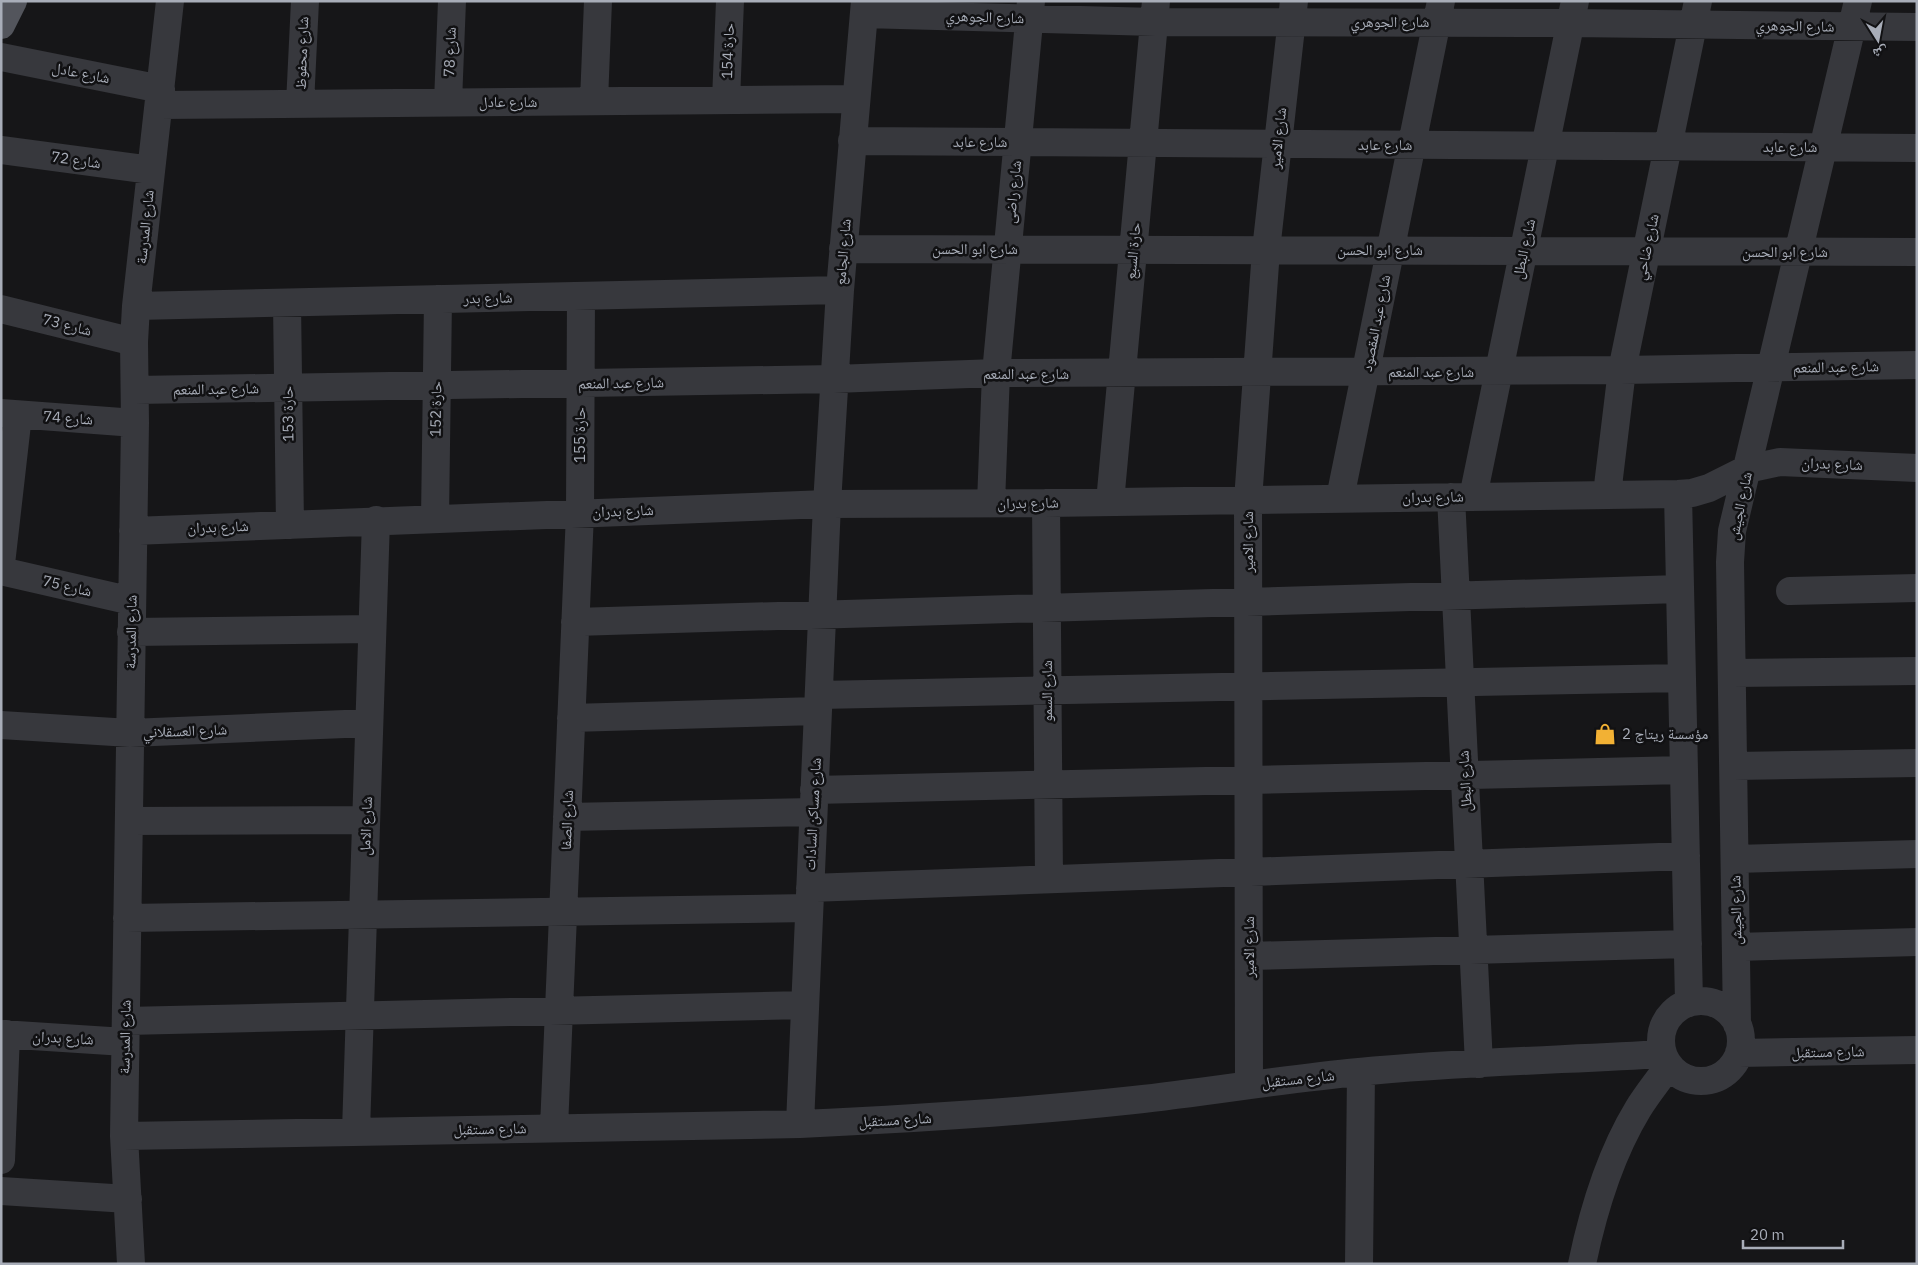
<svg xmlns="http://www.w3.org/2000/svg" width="1918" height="1265" font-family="'IBM Plex Sans','Noto Naskh Arabic',sans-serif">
  <rect width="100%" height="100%" fill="#161618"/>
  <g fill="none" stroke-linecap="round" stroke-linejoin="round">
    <path stroke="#37383d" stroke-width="28" d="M864,14L1155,22L1571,23L1917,27
      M1,57L161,89
      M726,100L730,1
      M594,101L598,1
      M448,102L452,1
      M300,104L305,1
      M159,105L856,99
      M852,141L1917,148
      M1,150L151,170
      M843,249L1917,252
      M287,303L290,525
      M136,306L840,290
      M1,309L134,342
      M135,390L834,379L996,373L1622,370L1917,365
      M1,413L135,423
      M1607,494L1622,370L1698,1
      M1678,494L1689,1002
      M1451,497L1479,1064
      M1473,497L1575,1
      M1340,498L1441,1
      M1110,502L1156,1
      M991,503L996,373L1031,1
      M1046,503L1049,879
      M435,519L438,299
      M133,531L827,504L1046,503L1678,494L1692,493L1709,488L1747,469L1780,462L1917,468
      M1,564L18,415
      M1,571L132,601
      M1790,591L1917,588
      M575,622L1680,589
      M131,632L372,629
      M1733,673L1917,671
      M819,695L1682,678
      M571,718L818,711
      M1,725L130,733L369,723
      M1734,766L1917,763
      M814,790L1684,770
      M567,817L813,812
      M129,821L366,820
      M1735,859L1917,854
      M810,888L1686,856
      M127,918L809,908
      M1736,947L1917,942
      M1249,956L1688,944
      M1661 1041a40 40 0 1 1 80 0a40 40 0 1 1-80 0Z
      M126,1021L805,1005
      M1737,1024L1730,562L1732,531L1858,1
      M1,1034L125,1042
      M1739,1053L1917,1050
      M1249,1084L1248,500L1266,250L1294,1
      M800,1124L827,504L840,290L865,1
      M554,1128L580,513L581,296
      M356,1131L376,520
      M124,1136L800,1124C912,1119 1023,1112 1134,1100C1209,1092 1283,1079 1359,1072C1460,1062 1562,1060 1663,1054
      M1,1160L6,1034
      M1,1191L128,1199
      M131,1264L124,1136L135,423L134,342L136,306L170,1
      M1359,1264L1361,1072
      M1582,1264C1593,1211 1610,1155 1638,1109C1647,1094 1659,1080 1669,1065"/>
    <path stroke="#53555c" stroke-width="28" d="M1,25L13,1"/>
  </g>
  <defs>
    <g id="shop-bare" transform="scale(1.725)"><path d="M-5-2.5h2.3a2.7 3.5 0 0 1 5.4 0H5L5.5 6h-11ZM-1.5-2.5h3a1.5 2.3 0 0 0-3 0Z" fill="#f2b134" stroke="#111113" stroke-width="2.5" paint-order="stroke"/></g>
  </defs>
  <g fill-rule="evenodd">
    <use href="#shop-bare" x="1605" y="734"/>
  </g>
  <g text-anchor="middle" stroke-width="5" stroke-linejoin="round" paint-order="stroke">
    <g font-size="15" fill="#a8adb8" stroke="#111113">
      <text transform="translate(985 17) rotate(2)" y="5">شارع الجوهري</text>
      <text x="1390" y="27">شارع الجوهري</text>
      <text transform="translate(1795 26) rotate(1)" y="5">شارع الجوهري</text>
      <text transform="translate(728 51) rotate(-88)" y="5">حارة 154</text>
      <text transform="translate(450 52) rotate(-88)" y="5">شارع 78</text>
      <text transform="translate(302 53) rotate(-88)" y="5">شارع محفوظ</text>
      <text transform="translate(81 73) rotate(11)" y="5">شارع عادل</text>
      <text x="508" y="107">شارع عادل</text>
      <text transform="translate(1278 138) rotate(-84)" y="5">شارع الامير</text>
      <text x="980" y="147">شارع عابد</text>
      <text x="1385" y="150">شارع عابد</text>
      <text x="1790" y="152">شارع عابد</text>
      <text transform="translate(76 160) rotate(8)" y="5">شارع 72</text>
      <text transform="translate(1013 192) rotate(-84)" y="5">شارع راضى</text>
      <text transform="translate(145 227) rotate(-84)" y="5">شارع المدرسة</text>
      <text transform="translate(1647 247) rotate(-78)" y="5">شارع ضاحي</text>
      <text x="975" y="254">شارع ابو الحسن</text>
      <text transform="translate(1524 249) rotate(-78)" y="5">شارع البطل</text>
      <text x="1380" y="255">شارع ابو الحسن</text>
      <text transform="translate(1133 251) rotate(-85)" y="5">حارة السبع</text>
      <text transform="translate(843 252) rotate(-85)" y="5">شارع الجامع</text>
      <text x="1785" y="257">شارع ابو الحسن</text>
      <text transform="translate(488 298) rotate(-1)" y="5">شارع بدر</text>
      <text transform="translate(1376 323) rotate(-79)" y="5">شارع عبد المقصود</text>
      <text transform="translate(67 325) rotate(14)" y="5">شارع 73</text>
      <text transform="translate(1836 367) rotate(-1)" y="5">شارع عبد المنعم</text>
      <text x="1431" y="377">شارع عبد المنعم</text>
      <text x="1026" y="379">شارع عبد المنعم</text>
      <text transform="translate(621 383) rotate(-1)" y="5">شارع عبد المنعم</text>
      <text transform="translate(216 389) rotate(-1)" y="5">شارع عبد المنعم</text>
      <text transform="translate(436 409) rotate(-89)" y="5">حارة 152</text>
      <text transform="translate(288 414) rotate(-91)" y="5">حارة 153</text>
      <text transform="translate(68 418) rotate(4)" y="5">شارع 74</text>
      <text transform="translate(580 435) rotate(-90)" y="5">حارة 155</text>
      <text transform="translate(1832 464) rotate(2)" y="5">شارع بدران</text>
      <text transform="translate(1433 497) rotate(-1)" y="5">شارع بدران</text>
      <text transform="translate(1028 503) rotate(-1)" y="5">شارع بدران</text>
      <text transform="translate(1740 506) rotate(-78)" y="5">شارع الجيش</text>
      <text transform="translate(623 511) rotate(-2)" y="5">شارع بدران</text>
      <text transform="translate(218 527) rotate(-2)" y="5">شارع بدران</text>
      <text transform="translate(1248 542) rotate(-90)" y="5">شارع الامير</text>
      <text transform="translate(67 586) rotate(13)" y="5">شارع 75</text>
      <text transform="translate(131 632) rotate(-89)" y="5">شارع المدرسة</text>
      <text transform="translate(1047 691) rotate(-90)" y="5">شارع السمو</text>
      <text transform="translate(185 731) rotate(-2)" y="5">شارع العسقلاني</text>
      <text transform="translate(1465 781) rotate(-93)" y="5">شارع البطل</text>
      <text transform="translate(813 814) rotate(-87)" y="5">شارع مساكن السادات</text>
      <text transform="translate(567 820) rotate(-88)" y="5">شارع الصفا</text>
      <text transform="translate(366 826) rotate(-88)" y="5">شارع الامل</text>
      <text transform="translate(1736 910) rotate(-91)" y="5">شارع الجيش</text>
      <text transform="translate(1249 947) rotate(-90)" y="5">شارع الامير</text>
      <text transform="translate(125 1037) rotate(-89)" y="5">شارع المدرسة</text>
      <text transform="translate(63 1038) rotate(3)" y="5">شارع بدران</text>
      <text transform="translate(1828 1052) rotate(-1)" y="5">شارع مستقبل</text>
      <text transform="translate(1298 1079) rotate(-6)" y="5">شارع مستقبل</text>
      <text transform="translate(895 1120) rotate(-3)" y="5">شارع مستقبل</text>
      <text transform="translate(490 1129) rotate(-1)" y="5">شارع مستقبل</text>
    </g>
    <g font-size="15" fill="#a8adb8" stroke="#111113" text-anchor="start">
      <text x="1622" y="739">مؤسسة ريتاچ 2</text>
    </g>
  </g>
  <rect width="1918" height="1265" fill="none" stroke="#a8adb8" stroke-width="5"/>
  <g transform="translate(1878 40) rotate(169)" stroke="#111113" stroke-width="4" paint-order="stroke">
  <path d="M0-4L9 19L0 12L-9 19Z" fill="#a8adb8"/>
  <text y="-8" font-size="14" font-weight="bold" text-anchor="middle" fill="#a8adb8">ش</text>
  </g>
  <path d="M1743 1240v8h100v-8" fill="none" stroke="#a8adb8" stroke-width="2.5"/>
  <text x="1750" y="1240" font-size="15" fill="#a8adb8" stroke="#111113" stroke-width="4" paint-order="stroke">20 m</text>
</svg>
